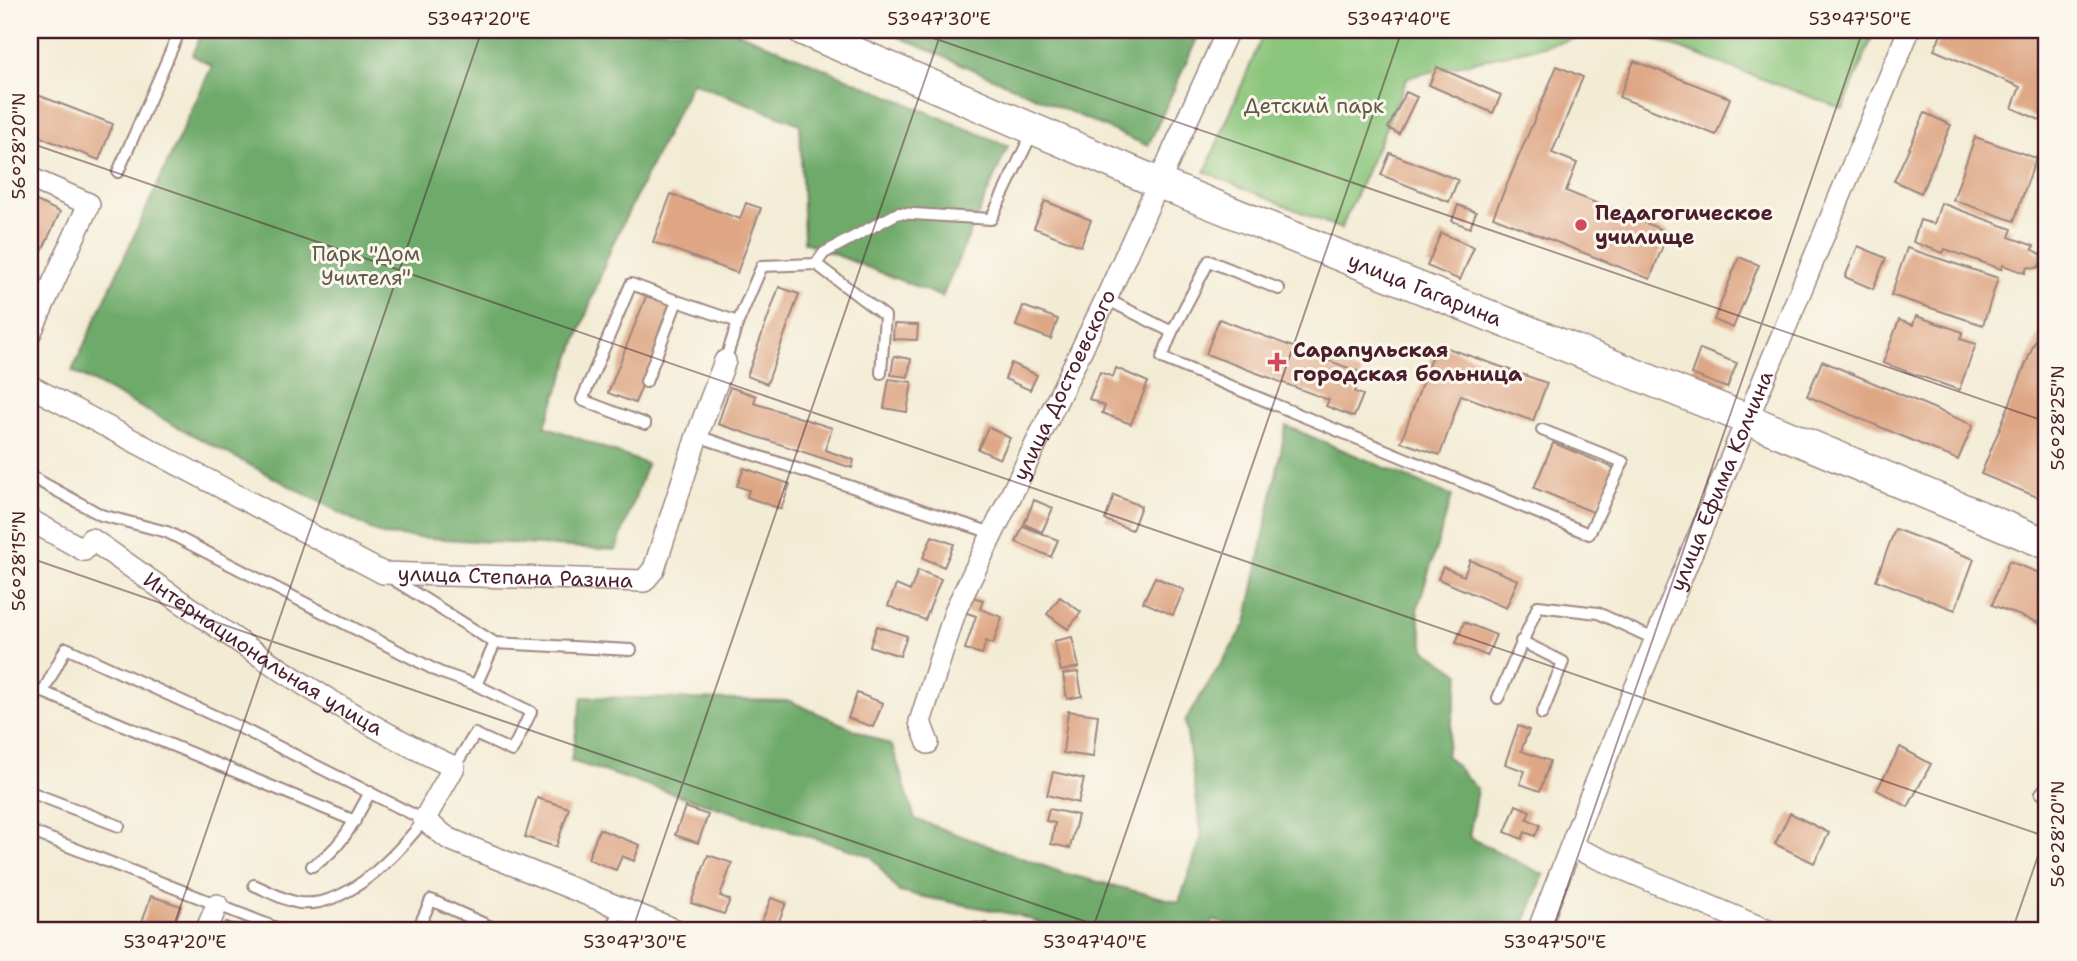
<svg xmlns="http://www.w3.org/2000/svg" width="2077" height="961" font-family="'Shantell Sans',sans-serif">
  <rect width="100%" height="100%" fill="#fbf7ec"/>
  <filter id="ink" filterUnits="userSpaceOnUse"><feTurbulence type="fractalNoise" baseFrequency=".0143" numOctaves="2"/><feDisplacementMap in="SourceGraphic" scale="14" xChannelSelector="R" yChannelSelector="G"/><feConvolveMatrix kernelMatrix="1 2 1 2 8 2 1 2 1" color-interpolation-filters="sRGB"/></filter>
  <filter id="wash" filterUnits="userSpaceOnUse"><feTurbulence type="fractalNoise" baseFrequency=".00686" numOctaves="4" result="noise"/><feDisplacementMap in="SourceGraphic" scale="28" xChannelSelector="R" yChannelSelector="G"/><feGaussianBlur stdDeviation="1.57" result="paint"/><feColorMatrix in="noise" values="0 0 0 0 0 0 0 0 0 0 0 0 0 0 0 0 0 1.4 0 .05"/><feComposite in="paint" operator="in"/></filter>
  <g filter="url(#wash)">
    <rect width="100%" height="100%" fill="#f3ecd5"/>
    <path fill="#89c57a" stroke="#6a7252" stroke-width="2" d="M1265,30H1612L1408,77L1341,229L1205,172Z
      M1631,30H1875L1843,109Z"/>
    <path fill="#6eaa6a" stroke="#5c644a" stroke-width="2" d="M203,30H733L1008,146L942,297L804,242L800,124L692,82L612,245L545,426L647,464L616,550L382,535L72,371L212,66L192,55Z
      M883,30H1201L1148,146Z
      M1286,426L1452,496L1417,610L1425,650L1460,674L1446,755L1477,789L1469,837L1544,875L1521,931H1246L1213,920L1209,931H1065L1017,915L899,892L871,856L571,761L582,697L790,701L892,746L915,819L1063,873L1179,902L1202,836L1185,721L1246,624Z"/>
    <g id="blocks">
      <path fill="#dea684" d="M1655,30H1672L1670,35Z
        M1943,30L2047,31V123L2012,108L2020,87L1934,50Z
        M1634,61L1730,98L1716,135L1619,97Z
        M1557,66L1583,77L1552,153L1577,163L1566,191L1668,232L1650,279L1493,217Z
        M1437,67L1501,95L1493,113L1429,85Z
        M30,92L113,124L99,160L30,133Z
        M1406,92L1417,97L1399,134L1388,128Z
        M1925,113L1951,125L1921,193L1894,181Z
        M1975,137L2036,158L2014,221L1953,200Z
        M1390,153L1458,180L1449,202L1381,175Z
        M671,194L740,219L746,203L761,208L737,273L653,242Z
        M30,198L60,212L30,277Z
        M1045,201L1091,220L1081,246L1034,228Z
        M1941,203L2012,229L2009,237L2034,246L2032,249L2042,255L2040,265L2037,268L2027,267L2025,273L2003,265L2001,269L1945,249L1943,253L1913,242L1920,220L1934,224Z
        M1458,205L1476,212L1470,228L1452,221Z
        M1441,233L1474,247L1460,280L1427,266Z
        M1858,246L1886,258L1873,289L1845,277Z
        M1907,248L1998,278L1983,325L1891,295Z
        M1739,257L1759,265L1733,328L1714,320Z
        M779,287L799,294L767,384L747,376Z
        M647,294L675,305L635,403L608,393Z
        M1023,306L1058,319L1051,339L1016,326Z
        M1916,316L1963,332L1960,339L1976,344L1959,390L1883,363L1899,320L1913,325Z
        M1219,319L1362,373L1355,392L1363,395L1354,417L1326,406L1329,400L1206,354Z
        M894,324L918,325L917,340L893,339Z
        M2038,334L2047,338V427L2038,450L2047,454V501L1981,474Z
        M1436,344L1547,383L1533,421L1461,395L1440,455L1401,442Z
        M1700,349L1737,363L1727,388L1691,374Z
        M894,356L911,359L908,377L891,375Z
        M1822,361L1973,425L1958,460L1807,396Z
        M1011,363L1037,375L1030,390L1005,379Z
        M1116,368L1148,382L1131,424L1102,413L1105,406L1089,399L1100,372L1113,377Z
        M889,379L912,382L907,412L884,408Z
        M730,387L756,396L754,403L832,428L825,450L854,460L852,468L718,424Z
        M988,427L1010,438L1000,459L978,449Z
        M1553,443L1614,468L1595,513L1534,488Z
        M744,468L790,484L781,509L747,497L749,490L737,486Z
        M1114,495L1141,506L1132,530L1105,520Z
        M1034,500L1053,508L1042,532L1024,524Z
        M1023,526L1058,540L1051,557L1016,542Z
        M1895,529L1974,559L1955,610L1876,580Z
        M932,536L954,544L944,567L923,558Z
        M1470,560L1518,580L1506,608L1438,579L1443,567L1464,576Z
        M2009,561L2047,576V626L1992,605Z
        M918,570L941,579L925,620L888,606L896,585L910,591Z
        M1155,577L1184,590L1173,615L1143,602Z
        M969,596L983,600L980,609L1002,617L993,644L986,641L982,654L965,649L976,616L964,612Z
        M1060,597L1081,612L1068,629L1047,614Z
        M1464,622L1496,635L1487,656L1456,643Z
        M877,626L907,636L900,656L870,646Z
        M1072,637L1079,667L1061,671L1054,641Z
        M1078,672L1082,696L1067,699L1063,674Z
        M857,693L883,703L873,727L848,718Z
        M1068,711L1098,715L1093,757L1063,753Z
        M1518,726L1529,730L1521,751L1550,761L1540,791L1520,784L1525,771L1505,764Z
        M1900,747L1931,764L1908,807L1877,790Z
        M1053,772L1084,779L1078,803L1047,795Z
        M537,798L569,808L556,847L525,837Z
        M1516,805L1530,811L1527,819L1540,825L1535,836L1525,832L1522,839L1505,832Z
        M685,807L708,815L698,843L675,835Z
        M1049,809L1078,815L1070,848L1051,844L1055,823L1046,821Z
        M1790,813L1829,833L1814,863L1775,844Z
        M599,829L640,845L634,861L622,856L616,870L588,859Z
        M708,855L732,863L720,896L730,900L724,914L691,903Z
        M151,896L181,906L172,931H139Z
        M771,898L786,903L775,931H758Z
        M105,922L127,931H101Z
        M226,922L254,931H223Z
        M964,922L987,923V931H964Z"/>
    </g>
  </g>
  <g filter="url(#ink)">
    <use href="#blocks" fill-opacity="0" stroke="#9e8680" stroke-width="2"/>
    <g fill="none" stroke-linecap="round" stroke-linejoin="round">
      <g stroke="#9e8680" stroke-width="14">
        <path id="lane" d="M118,172L180,30
          M816,264L824,253L898,213L991,219L1033,131
          M1106,299L1172,332L1162,358L1589,534L1623,462L1542,430
          M738,322L762,266L816,264L885,316L881,373
          M1172,332L1209,261L1279,289
          M646,382L677,301L738,322L725,361
          M645,424L582,400L631,284L677,301
          M697,436L992,533
          M30,476L101,515L167,532L439,672L476,685L495,643L631,650
          M391,578L495,643
          M1521,641L1563,662L1542,714
          M1498,698L1538,606L1598,613L1656,640
          M454,767L475,734L512,751L531,712L476,685
          M2047,786L2041,793L2047,795
          M30,792L119,826
          M30,831L284,931
          M312,866C341,850 355,820 370,792
          M254,885C268,891 285,901 300,903C348,908 397,854 424,820L239,727L66,648L43,692L355,821
          M417,931L431,900L500,931
          M610,931L620,908"/>
      </g>
      <g stroke="#9e8680" stroke-width="24">
        <g id="street">
          <path d="M30,178L89,204L30,334"/>
          <path id="s1" d="M30,386L383,573L644,581L654,569L697,436L725,361"/>
          <path id="s2" d="M30,520L84,550L91,539C207,619 325,708 454,767L424,820L449,839L678,931"/>
          <path id="s3" d="M928,743L920,722L956,609L1106,299L1228,30"/>
          <path d="M1572,847L1768,931"/>
          <path d="M206,931L217,905"/>
          <path id="s4" d="M1538,931L1588,802L1909,30"/>
        </g>
      </g>
      <g stroke="#9e8680" stroke-width="33">
        <g id="secondary">
          <path id="s5" d="M803,30L1159,183L1747,419L2047,544"/>
        </g>
      </g>
      <use href="#lane" stroke="#fff" stroke-width="10"/>
      <use href="#street" stroke="#fff" stroke-width="21"/>
      <use href="#secondary" stroke="#fff" stroke-width="30"/>
    </g>
  </g>
  <path fill="none" stroke="#4a1f2b" stroke-width="2" stroke-opacity="0.45" d="M910,30L2047,422M30,143L2047,837M30,558L1113,931M172,931L482,30M632,931L942,30M1092,931L1402,30M1552,931L1863,30M2012,931L2047,830"/>
  <g fill="#d1495b" stroke="#fbf7ec" stroke-width="2.5">
    <circle cx="1581" cy="225" r="7"/>
    <path d="M1273.5 351.5h7v7h7v7h-7v7h-7v-7h-7v-7h7z"/>
  </g>
  <g text-anchor="middle" stroke-width="6" stroke-linejoin="round" paint-order="stroke">
    <g font-size="21" fill="#605947" stroke="#fbf7ec">
      <text x="1314" y="113">Детский парк</text>
      <text x="366" y="261">Парк "Дом<tspan x="366" dy="24">Учителя"</tspan></text>
    </g>
    <g font-size="21" font-weight="bold" fill="#4a1f2b" stroke="#fbf7ec" text-anchor="start">
      <text x="1595" y="220">Педагогическое<tspan x="1595" dy="24">училище</tspan></text>
      <text x="1293" y="357">Сарапульская<tspan x="1293" dy="24">городская больница</tspan></text>
    </g>
    <g font-size="21" fill="#4a1f2b" stroke="#fbf7ec">
      <text dy="7" stroke="none"><textPath href="#s5" startOffset="674">улица Гагарина</textPath></text>
      <text dy="7" stroke="none"><textPath href="#s3" startOffset="390">улица Достоевского</textPath></text>
      <text dy="7" stroke="none"><textPath href="#s4" startOffset="486">улица Ефима Колчина</textPath></text>
      <text dy="7" stroke="none"><textPath href="#s1" startOffset="532">улица Степана Разина</textPath></text>
      <text dy="7" stroke="none"><textPath href="#s2" startOffset="282">Интернациональная улица</textPath></text>
    </g>
  </g>
  <rect width="2077" height="961" fill="none" stroke="#fbf7ec" stroke-width="77"/>
  <rect x="38" y="38" width="2000" height="884" fill="none" stroke="#4a1f2b" stroke-width="2.5"/>
  <g font-size="18" text-anchor="middle" fill="#4a1f2b">
    <text x="479" y="25">53°47'20"E</text>
    <text x="939" y="25">53°47'30"E</text>
    <text x="1399" y="25">53°47'40"E</text>
    <text x="1860" y="25">53°47'50"E</text>
    <text transform="translate(19 146) rotate(-90)" y="6">56°28'20"N</text>
    <text transform="translate(2058 418) rotate(-90)" y="6">56°28'25"N</text>
    <text transform="translate(19 561) rotate(-90)" y="6">56°28'15"N</text>
    <text transform="translate(2058 834) rotate(-90)" y="6">56°28'20"N</text>
    <text x="175" y="948">53°47'20"E</text>
    <text x="635" y="948">53°47'30"E</text>
    <text x="1095" y="948">53°47'40"E</text>
    <text x="1555" y="948">53°47'50"E</text>
  </g>
</svg>
